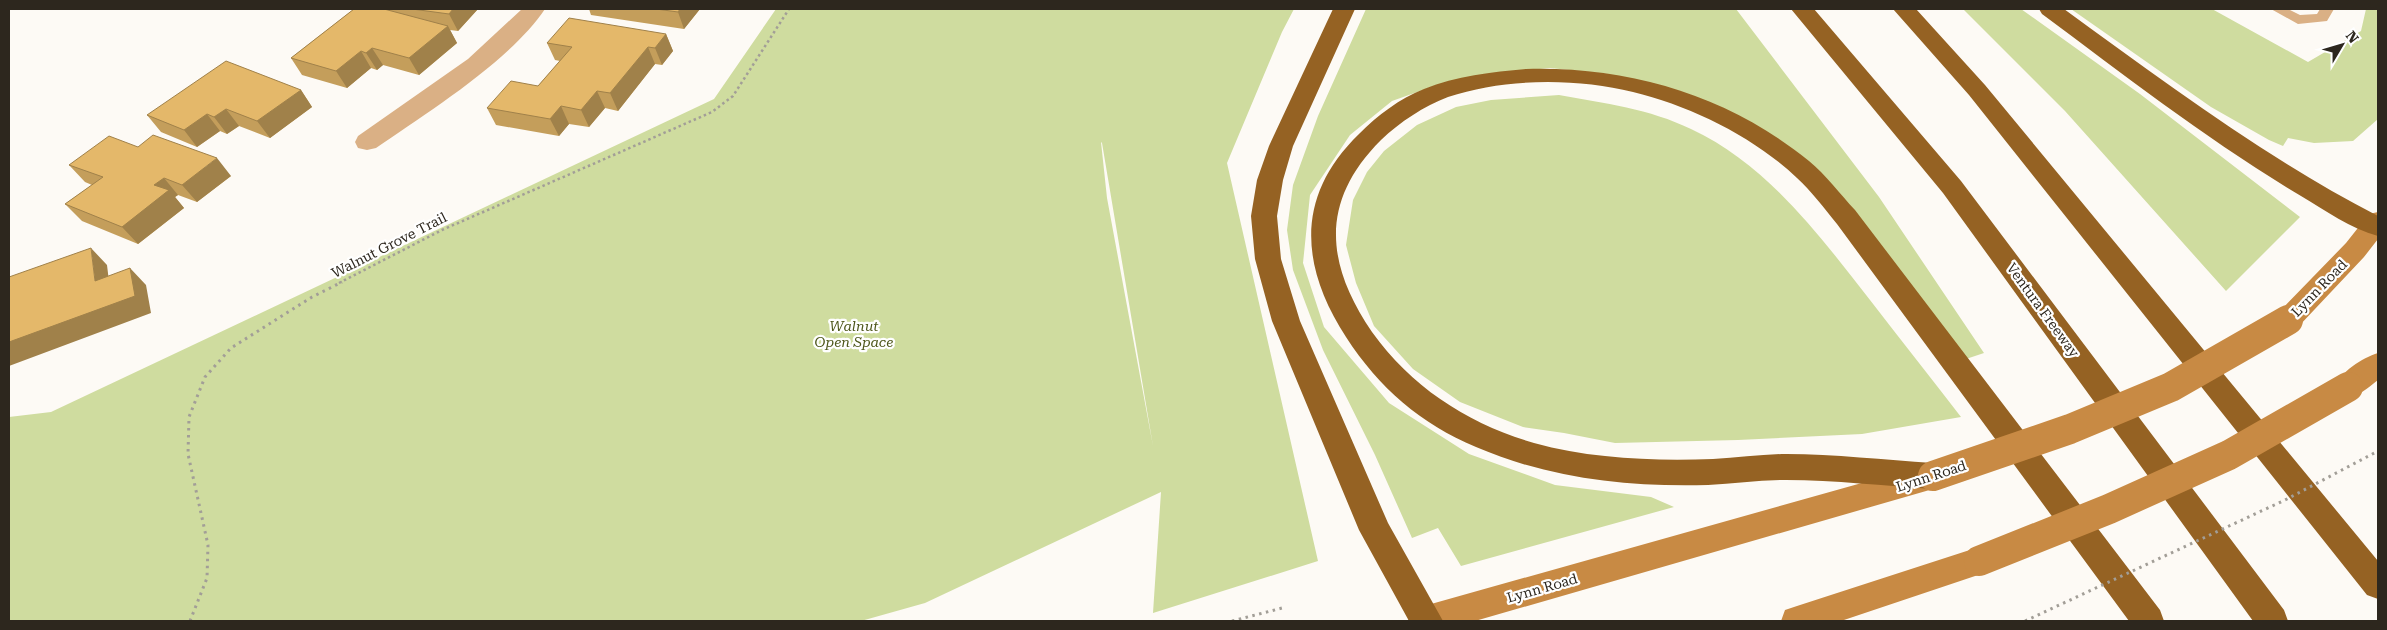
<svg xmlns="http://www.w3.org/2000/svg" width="2387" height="630" font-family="'Roboto Serif',serif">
  <rect width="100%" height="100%" fill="#fdfaf5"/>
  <path fill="#cfdc9f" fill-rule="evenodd" d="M776,9H1294L1282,32L1227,163L1318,561L1153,613L1161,492L925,603L861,621H9V417L51,412L714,99ZM1101,142L1102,143L1153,446L1107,198Z
    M1366,9H1736L1879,197L1984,353L1966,359L1770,137L1608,74L1550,68L1485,74L1437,85L1392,101L1350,135L1310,195L1303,263L1324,327L1389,403L1469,454L1555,485L1651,497L1674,507L1461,566L1438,528L1412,538L1375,455L1323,350L1293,270L1287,230L1293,185L1318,116Z
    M1963,9H2021L2140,94L2300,217L2226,291L2065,111Z
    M2071,9H2212L2308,62L2361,31L2366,9H2378V119L2353,141L2314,143L2288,138L2283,146L2269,140L2211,107Z
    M1559,95C1604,103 1650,109 1691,129C1768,165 1819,235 1870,300C1900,339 1931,378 1961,417L1862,434L1738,440L1615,443L1564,433L1523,427L1460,402L1413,369L1374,326L1356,283L1346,245L1353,200L1367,172L1384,151L1417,125L1456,107L1491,100Z"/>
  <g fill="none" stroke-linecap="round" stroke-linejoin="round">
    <path stroke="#a29e97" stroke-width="2.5" stroke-dasharray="2.5 3" stroke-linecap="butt" d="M339,283L442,230L712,112L733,96L789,9"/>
    <path stroke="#a29e97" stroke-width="3" stroke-dasharray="2.5 4.5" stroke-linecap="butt" d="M190,621L207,578L208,545L188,454L189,417L205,377L231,348L312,297L342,282
      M1232,621L1286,607"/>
    <path fill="#dab085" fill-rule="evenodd" d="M2271,9H2288L2300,15L2317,14L2320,9H2334L2327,21L2298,24Z"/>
    <path fill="#dab085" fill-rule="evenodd" d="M522,9H545C510,61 428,112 376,148L367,150L358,148L355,142L358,136L468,59Z"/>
    <path fill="#c88a44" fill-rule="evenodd" d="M2378,212V239L2364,257L2298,327L2288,331L2278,327L2274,320L2278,313L2346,243L2369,214Z
      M2378,353V380C2365,390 2355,401 2338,395L2334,387C2341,372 2362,358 2378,353Z
      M1933,463L1944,467L1948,476L1944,485L1933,489L1475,621H1408L1412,610L1424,606Z
      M1979,547L1990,551L1995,561L1990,571L1841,621H1781L1785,610L1797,606Z"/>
    <path fill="#956223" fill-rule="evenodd" d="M1333,9H1355L1293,146L1283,180L1277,216L1281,259L1300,321L1388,523L1443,621H1409L1359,530L1272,321L1255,259L1251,216L1257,180L1269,146Z
      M1791,9H1814L1961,181L2284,610L2288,621H2253L1943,193Z
      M1893,9H1916L1985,85L2378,561V599L2367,595L1969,95Z
      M2039,9H2064C2166,83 2266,158 2378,216V236C2351,229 2325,210 2301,196C2210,142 2127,77 2042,14Z
      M1526,69C1628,66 1728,95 1809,161C1826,175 1840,194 1855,210L2160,610L2164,621H2129L1837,224C1824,208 1812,192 1797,178C1754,137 1691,106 1633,92C1576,78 1505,78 1448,97C1424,106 1400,122 1381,140C1320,201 1325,263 1372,332C1412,388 1469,424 1534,443C1592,459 1654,461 1713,459C1738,458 1762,454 1786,454C1835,454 1884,460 1933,463L1944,467L1948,476L1944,485L1933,489C1884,486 1835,480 1786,480C1760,480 1734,484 1708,485C1627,487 1551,479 1476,447C1421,424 1379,388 1346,337C1300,266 1295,196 1359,134C1378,115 1399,99 1424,89C1456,76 1492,72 1526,69Z"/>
    <path stroke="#a29e97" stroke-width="3" stroke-dasharray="2.5 4.5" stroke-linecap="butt" d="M2025,621L2285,500L2378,451"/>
    <path stroke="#c88a44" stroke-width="30" d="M1933,476L2070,429L2171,387L2288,320
      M1979,561L2109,509L2229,455L2348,387"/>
  </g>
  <path fill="#c49e5b" d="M354,9H478L458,31L450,30L457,43L419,75L383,65L377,70L371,68L347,88L302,75L291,58Z
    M589,9H700L684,29L591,15Z
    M666,34L673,51L662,65L655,64L618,111L605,108L589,127L569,124L559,136L496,125L487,108L538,86L560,61L555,60L547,43Z
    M301,90L312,107L270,138L239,126L227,134L220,131L197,147L161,132L147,115Z
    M138,147L231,176L197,202L178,195L175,197L184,208L138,244L82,221L65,204L92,185L85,182L69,165Z"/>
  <path fill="#a0814a" d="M453,9H478L458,31L449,14Z
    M680,9H700L684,29L678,12Z
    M448,26L457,43L419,75L409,58Z
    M666,34L673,51L662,65L655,48Z
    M648,47L655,64L618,111L610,93Z
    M372,48L383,65L377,70L366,53Z
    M361,51L371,68L347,88L336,71Z
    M301,90L312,107L270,138L257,121Z
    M597,91L605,108L589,127L581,110Z
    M561,106L569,124L559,136L550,119Z
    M226,109L239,126L227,134L214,117Z
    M207,114L220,131L197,147L184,130Z
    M217,158L231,176L197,202L182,185Z
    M164,178L178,195L175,197L184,208L138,244L122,227L154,185Z
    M91,248L107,265L111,298L95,281Z
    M130,268L146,285L151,313L9,366V342Z"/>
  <path fill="#e4b86a" stroke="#a0814a" d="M354,9H384L448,26L409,58L372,48L366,53L361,51L336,71L291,58Z
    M412,9H453L449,14Z
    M656,9H680L678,12Z
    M569,18L666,34L655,48L648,47L610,93L597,91L581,110L561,106L550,119L487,108L511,81L538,86L572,47L547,43Z
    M226,61L301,90L257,121L226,109L214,117L207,114L184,130L147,115Z
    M153,135L217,158L182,185L164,178L154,185L169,190L122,227L65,204L103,177L69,165L109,136L138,147Z
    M91,248L95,281L130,268L135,296L9,342V277Z"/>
  <g text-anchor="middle" stroke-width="4.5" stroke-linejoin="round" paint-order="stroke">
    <g font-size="14" fill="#2d271e" stroke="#fff">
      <text transform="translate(389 245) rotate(-27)" y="5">Walnut Grove Trail</text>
      <text transform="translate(2319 288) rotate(-46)" y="5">Lynn Road</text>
      <text transform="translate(2043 310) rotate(54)" y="5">Ventura Freeway</text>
      <text transform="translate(1931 476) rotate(-18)" y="5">Lynn Road</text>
      <text transform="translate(1542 588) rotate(-16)" y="5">Lynn Road</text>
    </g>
    <g font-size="14" font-style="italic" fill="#4e571b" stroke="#fff">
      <text x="854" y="331">Walnut<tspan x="854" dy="16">Open Space</tspan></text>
    </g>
  </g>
  <rect width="2387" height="630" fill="none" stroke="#2d271e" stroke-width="20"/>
  <g transform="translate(2342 45) rotate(52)" stroke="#ffffff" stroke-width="4" paint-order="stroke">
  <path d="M0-4L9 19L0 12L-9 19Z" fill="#2d271e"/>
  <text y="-8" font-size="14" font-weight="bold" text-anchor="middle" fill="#2d271e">N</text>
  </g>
</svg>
